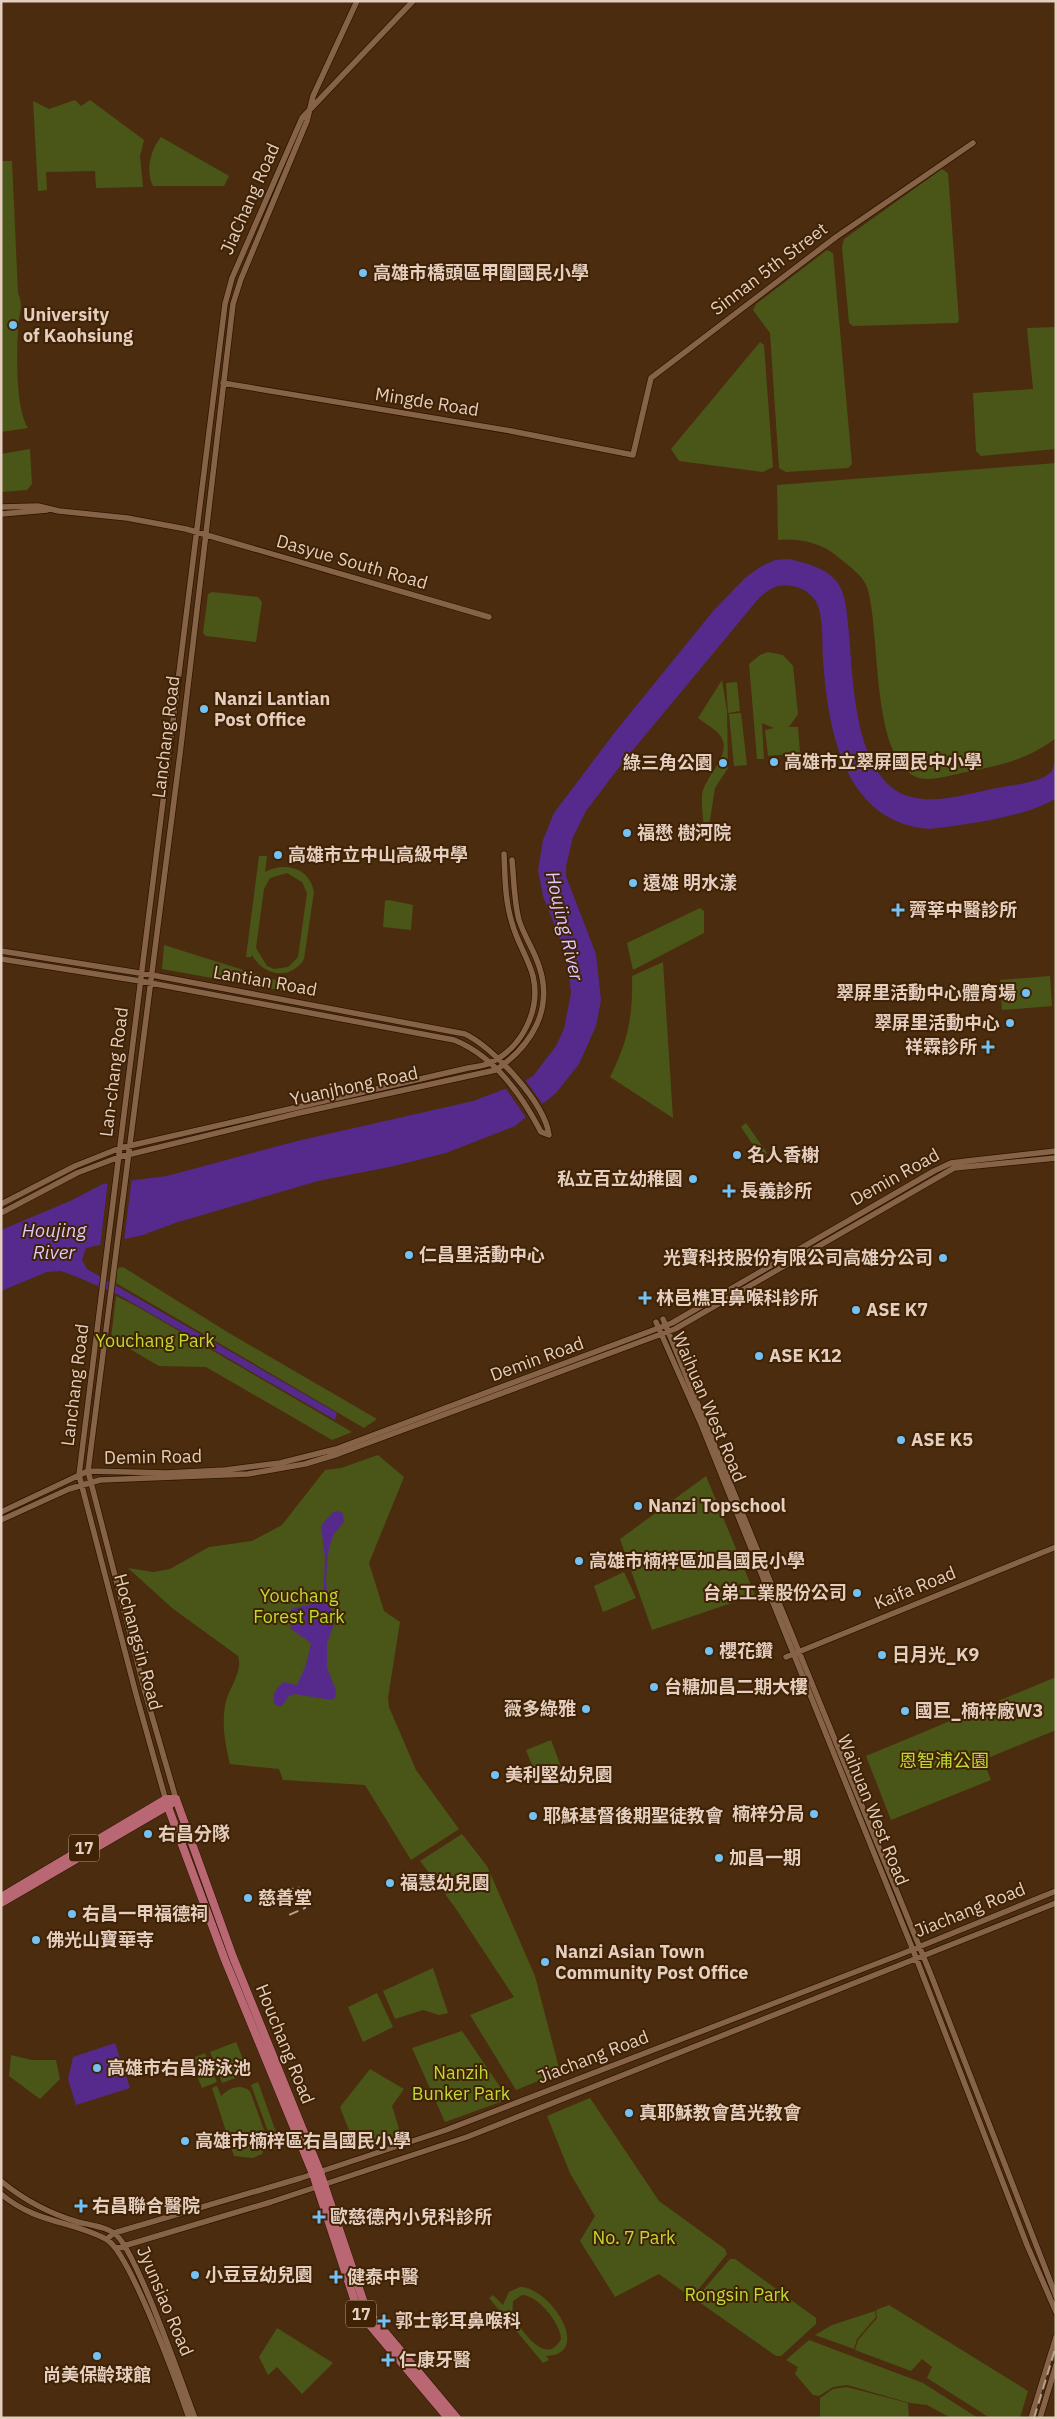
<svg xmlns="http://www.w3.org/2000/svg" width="1057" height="2419" font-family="'IBM Plex Sans','Noto Sans TC',sans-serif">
  <rect width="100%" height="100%" fill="#4b2c0f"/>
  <path fill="#4a5617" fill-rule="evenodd" d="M75,100L81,106L90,100L144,140L140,156L143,187L96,188L95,171L46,172L47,190L38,191L33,101L49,109Z
    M161,137L229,176L224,186H153C145,170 151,149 161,137Z
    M1,161H12L18,293C24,306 19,313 18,327C17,352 15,407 28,428L1,432Z
    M942,169L948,173L959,321L957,323L853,326L849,323L842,247L844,239Z
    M827,250L833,253L852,464L848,468L786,472L779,468L770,333L753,310L756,304Z
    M1056,327V449L981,456L976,451L973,393L1033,389L1027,328Z
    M760,342L764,345L773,467L763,472L679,461L671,449Z
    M30,449L32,484L27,490L1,492V454Z
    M1056,463V738C1026,761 997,766 961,773C949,776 928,782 916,777C870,757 881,630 867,587C863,576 848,565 838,557C822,543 799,538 778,540L777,485Z
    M212,592L258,597L262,602L256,642L206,636L203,633L208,594Z
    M768,652L783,655L793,666L798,714L789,727H798L800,753L768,756L765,730L774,728L762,723L764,759H757L749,664L760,655Z
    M722,680L727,711L728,768L715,788L706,846C705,830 701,812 702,795C704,775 738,752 717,732C712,727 704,723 698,718Z
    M737,682L740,711L728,713L726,683Z
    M741,713L747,765L734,766L729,714Z
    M259,856H267L265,872C285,861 310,868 314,892L304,959C291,981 263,976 252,955L251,957H246ZM287,873L302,882L307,893L298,957L288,967L274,969L267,966L256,948L264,889L270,878Z
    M389,900L413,905L411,930L383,927L385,901Z
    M700,908L704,911V933L633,970L627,943Z
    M164,945L307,990L306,995L162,969Z
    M663,962L673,1118L610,1077C628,1041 633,1017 632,976Z
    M1050,976L1052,1006L1002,1010L1000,980Z
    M746,1123L767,1153L761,1157L741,1127Z
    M123,1267L229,1333L377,1419L364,1428L116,1283L117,1268Z
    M116,1296L138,1307L352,1432L332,1440L206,1367L159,1366L111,1338Z
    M378,1455L404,1477L369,1563L384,1611L400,1622L388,1698L389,1707L416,1770L459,1829L411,1860L365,1785L283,1780L279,1769L230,1764C225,1743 221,1723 226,1701C230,1687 243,1671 238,1656L172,1608L128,1568L153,1572L170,1569L209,1547L252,1541L282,1525L325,1470L341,1468Z
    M706,1476L755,1595L652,1630L620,1539Z
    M624,1572L636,1598L603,1612L594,1586Z
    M1056,1677V1730L983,1760L991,1780L891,1820L866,1756Z
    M551,1740L563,1772L538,1781L526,1750Z
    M462,1834L487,1866L535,1976L560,2072L516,2090L470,2015L514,1997L454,1906L420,1861Z
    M433,1968L448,2013L439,2015L423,2010L395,2019L383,1991Z
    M377,1993L393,2027L363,2042L348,2007Z
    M462,2031L503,2091L506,2100L445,2122L412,2048Z
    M236,2042L249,2073L222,2083L210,2052Z
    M205,2053L217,2082L202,2088L190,2059Z
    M11,2055L32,2060H56L60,2079L40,2099L9,2076Z
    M370,2069L404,2089L392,2106L401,2135L357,2151L340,2107Z
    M258,2082L276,2132L269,2134L251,2085Z
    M217,2086L221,2096C229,2088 240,2083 250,2091L268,2141L262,2154L253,2158L234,2156L212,2088Z
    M590,2098L659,2201L725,2249L727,2254L693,2296L688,2295L659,2274L615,2297L580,2241L595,2216L570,2173L547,2116Z
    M730,2259H735L816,2318V2324L781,2356H776L699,2302L698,2296Z
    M520,2287C550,2287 594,2354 546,2356L549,2360L543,2363L489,2298L493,2295L503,2305L509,2292ZM522,2295C538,2295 561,2324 561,2339C546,2368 521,2329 512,2316L513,2301Z
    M889,2305L1028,2391L1020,2418H990L927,2378L932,2367L922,2359L911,2371L855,2350L858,2340L877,2318L876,2310Z
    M875,2311L876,2317L857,2339L854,2349L815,2335L832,2325Z
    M277,2328L333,2363L302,2394L277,2367L268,2375L259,2357Z
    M809,2340L923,2383L978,2418H951L927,2405L910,2403L847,2385L833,2387L819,2396L813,2395L795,2374L798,2367L786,2360Z
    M847,2387L908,2403L909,2418H820V2398L833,2389Z"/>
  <path fill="#562a8c" d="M790,559C807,564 825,567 837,582C847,595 847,617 849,633C853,679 854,783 911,797C939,804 970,793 997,788C1011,785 1041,783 1051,772C1053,770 1054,764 1056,761V798C1031,816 960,826 929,829C843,822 828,729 823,660C822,644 824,613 815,600C808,589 791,583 778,586C772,587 764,594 759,598L623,762L586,811L573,837L566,866V876L596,954L601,1000L596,1026L579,1064L556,1093L515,1126L446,1153L394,1166L318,1181L175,1223L143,1235L86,1248L82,1260L87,1269L337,1413L335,1420L117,1294L77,1277L61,1271L47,1272L1,1291V1230L70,1201L103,1184L167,1176L297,1141L473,1101L523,1082L533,1076L556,1046L564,1029L571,993L567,957L543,896L538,870L543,840L554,813L615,732L714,610L745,578L760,567L775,560Z
    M339,1511L343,1514L344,1522L334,1534L329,1547L326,1578L328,1605L333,1612L334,1624L327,1643V1668L336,1690L335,1698L332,1700L294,1694L289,1696L282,1706H276C270,1697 276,1687 284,1682L297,1685L306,1665L311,1643L291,1629L289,1617L291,1609L323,1601L325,1558L321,1526L333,1512Z
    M115,2043L130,2088L76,2105L68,2079L73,2057Z"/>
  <path fill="#4b2c0f" d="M524,1078L544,1106L527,1119L504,1086Z
    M132,1176L124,1242L100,1247L108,1180Z"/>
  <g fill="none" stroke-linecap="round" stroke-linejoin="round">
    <g stroke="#2c1502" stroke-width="7">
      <path id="minor" d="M223,383L511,431L633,455L651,378L836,237L973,143
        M1,507L38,506L59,511L127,518L186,529L489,617
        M1,514L47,510
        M1,951L152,975L465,1034C493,1047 545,1103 549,1135L541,1132C522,1095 494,1056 454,1040L140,981L1,959
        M1,1204L75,1166L120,1148L468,1068C475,1067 483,1066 490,1063C522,1048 541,1010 533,976C528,958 517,942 512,923C505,901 505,877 504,854
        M1,1213L77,1173L119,1157L299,1113L496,1070C531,1046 554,1010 539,966C534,950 524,936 519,920C514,901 514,880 512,860
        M663,1319L931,1975L1056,2296
        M656,1322L701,1424L913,1950L1027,2245L1056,2312
        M1,1512L88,1471L167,1473L225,1470L280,1463L336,1449L672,1323L934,1171L951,1163L967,1161L1056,1151
        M1,1520L69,1489L100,1480L248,1474L305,1464L338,1454L675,1329L954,1168L1056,1158
        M786,1657L1056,1547
        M176,1799L145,1692L88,1471L180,754L233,304L241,279L307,121L313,96L357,1
        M166,1801L136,1694L79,1475L225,304L232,278L302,118L413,1
        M1,2181C25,2201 48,2213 78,2222C90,2225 104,2226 114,2233C135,2246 183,2387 195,2418
        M1,2194C37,2224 70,2220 106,2239C130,2252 178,2386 189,2418
        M107,2239L114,2233L301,2178L446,2130L899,1955L1056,1891
        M117,2248L271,2202L467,2137L1056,1903
        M1031,2418L1056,2337
        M1040,2418L1056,2365"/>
    </g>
    <g stroke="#2c1502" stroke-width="9">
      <path id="major" d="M176,1799L233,1957L320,2172L363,2300L370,2314L457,2418
        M168,1807L225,1960L313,2174L355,2302L362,2316L448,2418
        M1,1897L166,1799H176
        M1,1903L171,1804"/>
    </g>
    <use href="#minor" stroke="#866347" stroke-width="5.5"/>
    <use href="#major" stroke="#ba6774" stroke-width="8"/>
    <path stroke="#b9a18e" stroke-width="2" stroke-dasharray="10 5" stroke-linecap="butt" d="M284,1892L297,1887L299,1888L306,1904L305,1908L289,1915
      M1034,2418L1056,2346"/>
  </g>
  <g fill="#73c1f5" stroke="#402204" stroke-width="2">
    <circle cx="363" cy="273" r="5"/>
    <circle cx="13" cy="325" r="5"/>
    <circle cx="204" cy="709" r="5"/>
    <circle cx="774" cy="762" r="5"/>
    <circle cx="723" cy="763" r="5"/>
    <circle cx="627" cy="833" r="5"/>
    <circle cx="278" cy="855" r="5"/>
    <circle cx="633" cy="883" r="5"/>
    <path d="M895.5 902.5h5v5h5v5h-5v5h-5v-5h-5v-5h5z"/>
    <circle cx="1026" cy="993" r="5"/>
    <circle cx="1010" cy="1023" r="5"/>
    <path d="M985.5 1039.5h5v5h5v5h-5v5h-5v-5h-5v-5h5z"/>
    <circle cx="737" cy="1155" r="5"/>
    <circle cx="693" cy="1179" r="5"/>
    <path d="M726.5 1183.5h5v5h5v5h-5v5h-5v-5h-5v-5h5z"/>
    <circle cx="409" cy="1255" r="5"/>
    <circle cx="943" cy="1258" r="5"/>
    <path d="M642.5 1290.5h5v5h5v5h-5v5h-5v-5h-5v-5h5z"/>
    <circle cx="856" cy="1310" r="5"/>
    <circle cx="759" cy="1356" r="5"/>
    <circle cx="901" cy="1440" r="5"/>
    <circle cx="638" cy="1506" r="5"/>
    <circle cx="579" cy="1561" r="5"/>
    <circle cx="857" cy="1593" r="5"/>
    <circle cx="709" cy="1651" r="5"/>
    <circle cx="882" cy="1655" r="5"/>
    <circle cx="654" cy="1687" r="5"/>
    <circle cx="586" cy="1709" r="5"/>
    <circle cx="905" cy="1711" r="5"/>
    <circle cx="495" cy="1775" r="5"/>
    <circle cx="814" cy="1814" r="5"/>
    <circle cx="533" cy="1816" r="5"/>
    <circle cx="148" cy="1834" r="5"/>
    <circle cx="719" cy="1858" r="5"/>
    <circle cx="390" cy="1883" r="5"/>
    <circle cx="248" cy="1898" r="5"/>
    <circle cx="72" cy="1914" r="5"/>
    <circle cx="36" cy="1940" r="5"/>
    <circle cx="545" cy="1962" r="5"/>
    <circle cx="97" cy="2068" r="5"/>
    <circle cx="629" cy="2113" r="5"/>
    <circle cx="185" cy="2141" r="5"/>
    <path d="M78.5 2198.5h5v5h5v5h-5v5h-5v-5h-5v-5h5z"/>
    <path d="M316.5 2209.5h5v5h5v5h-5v5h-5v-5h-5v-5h5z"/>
    <circle cx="195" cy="2275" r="5"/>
    <path d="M333.5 2269.5h5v5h5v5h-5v5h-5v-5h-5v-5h5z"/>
    <path d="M381.5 2313.5h5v5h5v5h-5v5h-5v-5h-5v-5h5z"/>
    <circle cx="97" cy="2356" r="5"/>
    <path d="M385.5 2352.5h5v5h5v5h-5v5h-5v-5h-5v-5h5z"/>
  </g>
  <g text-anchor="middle" stroke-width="4" stroke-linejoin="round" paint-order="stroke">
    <g fill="#402204" stroke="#b29a87" stroke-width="1">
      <rect x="69" y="1834.5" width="30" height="27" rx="4"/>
      <rect x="346" y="2300.5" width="30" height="27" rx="4"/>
    </g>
    <g font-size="16" font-weight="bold" fill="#e3cebf">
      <text x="84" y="1854">17</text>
      <text x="361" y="2320">17</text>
    </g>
    <g font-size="18" fill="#e3cebf" stroke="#402204">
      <text transform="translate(250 199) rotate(-66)" y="6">JiaChang Road</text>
      <text transform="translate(769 269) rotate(-37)" y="6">Sinnan 5th Street</text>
      <text transform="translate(427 402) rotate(9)" y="6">Mingde Road</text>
      <text transform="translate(352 562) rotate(16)" y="6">Dasyue South Road</text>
      <text transform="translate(166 737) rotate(-83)" y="6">Lanchang Road</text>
      <text transform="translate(265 981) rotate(10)" y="6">Lantian Road</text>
      <text transform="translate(114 1072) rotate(-83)" y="6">Lan-chang Road</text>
      <text transform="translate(354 1086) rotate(-12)" y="6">Yuanjhong Road</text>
      <text transform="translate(895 1177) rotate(-29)" y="6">Demin Road</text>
      <text transform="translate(537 1359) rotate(-20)" y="6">Demin Road</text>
      <text transform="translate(75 1385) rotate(-83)" y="6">Lanchang Road</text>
      <text transform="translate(709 1407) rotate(67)" y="6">Waihuan West Road</text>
      <text transform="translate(153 1457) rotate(-1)" y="6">Demin Road</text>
      <text transform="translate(915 1588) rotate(-22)" y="6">Kaifa Road</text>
      <text transform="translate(138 1642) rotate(75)" y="6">Hochangsin Road</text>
      <text transform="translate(873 1810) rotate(68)" y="6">Waihuan West Road</text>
      <text transform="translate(970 1910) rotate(-22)" y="6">Jiachang Road</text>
      <text transform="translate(285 2044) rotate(68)" y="6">Houchang Road</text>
      <text transform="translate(593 2057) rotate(-21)" y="6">Jiachang Road</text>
      <text transform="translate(165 2301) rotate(67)" y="6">Jyunsiao Road</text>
    </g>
    <g font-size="18" font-weight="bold" fill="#e3cebf" stroke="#402204" text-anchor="start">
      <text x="373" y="279">高雄市橋頭區甲圍國民小學</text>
      <text x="23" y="321">University<tspan x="23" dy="21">of Kaohsiung</tspan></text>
      <text x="214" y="705">Nanzi Lantian<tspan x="214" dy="21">Post Office</tspan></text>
      <text x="784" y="768">高雄市立翠屏國民中小學</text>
      <text x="713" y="769" text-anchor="end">綠三角公園</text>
      <text x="637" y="839">福懋 樹河院</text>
      <text x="288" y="861">高雄市立中山高級中學</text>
      <text x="643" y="889">遠雄 明水漾</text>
      <text x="909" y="916">薺莘中醫診所</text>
      <text x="1016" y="999" text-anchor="end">翠屏里活動中心體育場</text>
      <text x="1000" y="1029" text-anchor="end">翠屏里活動中心</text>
      <text x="977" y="1053" text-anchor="end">祥霖診所</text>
      <text x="747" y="1161">名人香榭</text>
      <text x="683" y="1185" text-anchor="end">私立百立幼稚園</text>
      <text x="740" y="1197">長義診所</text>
      <text x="419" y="1261">仁昌里活動中心</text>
      <text x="933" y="1264" text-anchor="end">光寶科技股份有限公司高雄分公司</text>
      <text x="656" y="1304">林邑樵耳鼻喉科診所</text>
      <text x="866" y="1316">ASE K7</text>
      <text x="769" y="1362">ASE K12</text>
      <text x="911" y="1446">ASE K5</text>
      <text x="648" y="1512">Nanzi Topschool</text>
      <text x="589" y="1567">高雄市楠梓區加昌國民小學</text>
      <text x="847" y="1599" text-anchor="end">台弟工業股份公司</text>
      <text x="719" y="1657">櫻花鑽</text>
      <text x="892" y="1661">日月光_K9</text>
      <text x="664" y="1693">台糖加昌二期大樓</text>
      <text x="576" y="1715" text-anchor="end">薇多綠雅</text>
      <text x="915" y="1717">國巨_楠梓廠W3</text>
      <text x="505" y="1781">美利堅幼兒園</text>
      <text x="804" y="1820" text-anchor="end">楠梓分局</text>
      <text x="543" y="1822">耶穌基督後期聖徒教會</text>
      <text x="158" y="1840">右昌分隊</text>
      <text x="729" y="1864">加昌一期</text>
      <text x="400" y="1889">福慧幼兒園</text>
      <text x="258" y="1904">慈善堂</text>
      <text x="82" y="1920">右昌一甲福德祠</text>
      <text x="46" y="1946">佛光山寶華寺</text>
      <text x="555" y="1958">Nanzi Asian Town<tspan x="555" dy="21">Community Post Office</tspan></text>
      <text x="107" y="2074">高雄市右昌游泳池</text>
      <text x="639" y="2119">真耶穌教會莒光教會</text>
      <text x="195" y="2147">高雄市楠梓區右昌國民小學</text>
      <text x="92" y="2212">右昌聯合醫院</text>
      <text x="330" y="2223">歐慈德內小兒科診所</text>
      <text x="205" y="2281">小豆豆幼兒園</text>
      <text x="347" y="2283">健泰中醫</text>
      <text x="395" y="2327">郭士彰耳鼻喉科</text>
      <text x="399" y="2366">仁康牙醫</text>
      <text x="97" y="2381" text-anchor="middle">尚美保齡球館</text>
    </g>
    <g font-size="18" fill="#bddb34" stroke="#402204">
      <text x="155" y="1347">Youchang Park</text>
      <text x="299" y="1602">Youchang<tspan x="299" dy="21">Forest Park</tspan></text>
      <text x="944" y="1767">恩智浦公園</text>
      <text x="461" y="2079">Nanzih<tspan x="461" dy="21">Bunker Park</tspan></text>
      <text x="634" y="2244">No. 7 Park</text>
      <text x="737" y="2301">Rongsin Park</text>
    </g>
    <g font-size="19" font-style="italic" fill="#dac9fd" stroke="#402204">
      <text transform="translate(565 926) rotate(77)" y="7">Houjing River</text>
      <text x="54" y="1237">Houjing<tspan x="54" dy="22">River</tspan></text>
    </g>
  </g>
  <rect width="1057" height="2419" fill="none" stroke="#e3cebf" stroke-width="5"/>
</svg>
